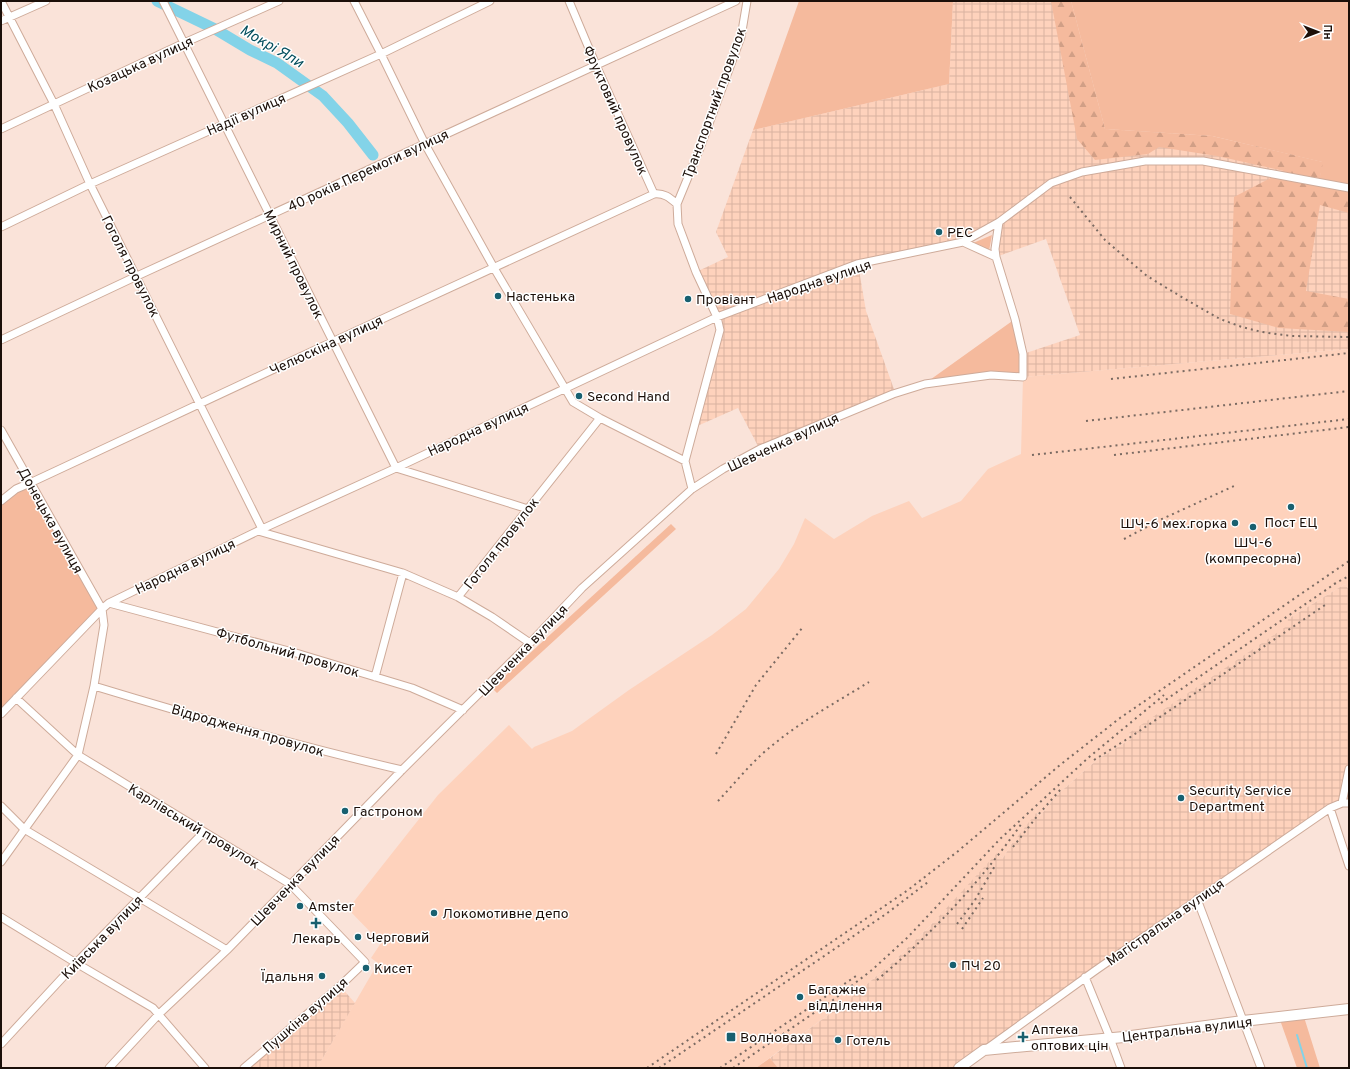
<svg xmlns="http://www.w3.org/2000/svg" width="1350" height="1069" font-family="Overpass,sans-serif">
  <defs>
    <pattern id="industrial-grid" width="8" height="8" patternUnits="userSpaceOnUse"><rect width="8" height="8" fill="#fed2bc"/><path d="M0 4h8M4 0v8" fill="none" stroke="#d9b3a0"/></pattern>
    <pattern id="forest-firs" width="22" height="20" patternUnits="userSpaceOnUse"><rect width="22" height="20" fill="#f5ba9d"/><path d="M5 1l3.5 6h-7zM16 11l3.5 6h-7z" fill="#d19f86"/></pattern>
  </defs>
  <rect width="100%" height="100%" fill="#fae3d9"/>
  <path fill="#fed2bc" d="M1349,349V590L1345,584L1288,619V626L1129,734L1131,739L1098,759L1058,794L1040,816L1037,813L1011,845L1003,858L998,854L930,926L893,962L847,1001L756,1068H317L378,963L371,958L381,943L348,909L438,795L509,725L532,749L534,747L572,731L629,690L712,635L746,609L779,569L794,544L805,518L834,539L872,516L909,501L922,518L961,501L988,469L1021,454L1023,377Z"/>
  <path fill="url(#industrial-grid)" d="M953,1H1071L1105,129L1212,136L1349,188V349L1023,377V354L1080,335L1046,239L996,257L999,222L963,242L858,264L866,311L895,392L759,448L738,408L695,427L720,330L696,272L728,257L716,232L753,130L949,84Z
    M1345,584L1349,590V803H1342L955,1068H778L770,1058L847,1001L893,962L930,926L997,853L1003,858L1011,845L1036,813L1040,816L1058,794L1098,759L1131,739L1129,733L1287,626L1288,619Z
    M340,986L355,1003L317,1068H244Z"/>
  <path fill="#f5ba9d" d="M799,1H953L949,84L753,130Z
    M1071,1H1349V188L1319,183L1322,162L1212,136L1105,129Z
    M992,235L989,251L973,243Z
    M1015,319L1023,377L991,375L927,382Z
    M30,483L102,609L1,714V501Z
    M1304,1017L1320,1068H1297L1280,1020Z
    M770,1058L778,1068H756Z"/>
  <path fill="url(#forest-firs)" d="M1051,1H1071L1105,129L1212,136L1323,162L1319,183L1349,188V213L1320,205L1306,291L1349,299V332L1279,328L1230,314L1234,197L1284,171L1217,156L1159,147L1148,154L1095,160L1077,139Z
    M671,524L676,529L497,693L492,688Z"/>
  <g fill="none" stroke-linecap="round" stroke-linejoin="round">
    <path stroke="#83d3e8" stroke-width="2" d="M1297,1035L1307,1068"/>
    <path stroke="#83d3e8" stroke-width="11" d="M157,1L215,29L250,50L277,63L323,96L348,123L373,155"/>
    <g stroke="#ceab9a" stroke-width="9">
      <path id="street" d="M1,1L54,104L90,184L262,529
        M163,1L396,468L528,509
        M354,1L381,54L425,144L494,268L573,402L600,418L685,461
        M569,1L596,65L654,194C664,193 669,197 677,204
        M1,21L46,1
        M1,129L184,43L279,1
        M1,227L90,184L381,54L490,1
        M996,257L995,249L999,222
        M1,340L137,276L736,1
        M1,430L102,609L104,625L94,686L78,755L1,862
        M692,489L685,461L720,330L717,317L696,272L678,224L677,204L700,148L741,37L747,1
        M1,501L16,489L30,483L332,342L654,194
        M258,531L403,573L458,597L600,418
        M458,597L492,617L530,643
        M109,603L296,653L412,688L463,710
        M375,677L403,573
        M94,686C196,717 298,746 402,770
        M16,698L78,755L290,884L365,962L340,986L244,1068
        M1,714L102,609L109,603L262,529L396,468L717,317L857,264L963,242L999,222L1051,183L1082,172L1145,161H1203L1349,188
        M1342,803L1349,769
        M1,806L24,829L227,950
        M1330,808L1349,866
        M1197,899L1261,1068
        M1,917L76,963L153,1008L205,1068
        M1085,977L1110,1038L1121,1068
        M1,1044L76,963L204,832
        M985,1050L1096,970L1330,808L1342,803H1349
        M109,1068L159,1014L227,950L402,770L530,643L582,588L692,489L723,469L760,449L893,394L925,384L991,375L1023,377V354L1015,319L996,257L963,242"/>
    </g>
    <g stroke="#ceab9a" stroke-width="12">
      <path id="secondary" d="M959,1068L984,1050L1124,1037L1243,1021L1349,1009"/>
    </g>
    <use href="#street" stroke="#fff" stroke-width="7"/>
    <use href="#secondary" stroke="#fff" stroke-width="10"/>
    <path stroke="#7a6a62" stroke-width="2" stroke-dasharray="2 4" stroke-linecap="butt" d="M1070,197L1105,240L1147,276L1180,296L1220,319L1242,327L1262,332L1291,336L1349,337
      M1111,379L1349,353
      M1086,421L1349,391
      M1032,455L1349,419
      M1114,455L1349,427
      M1124,539L1162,519L1234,486
      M1334,584L1349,576
      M1161,703L1339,581
      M716,754L756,685L803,627
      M1094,760L1132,736L1328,603
      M718,801C736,782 753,760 774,744C803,720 837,702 869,682
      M1013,847L1038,815L1061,789
      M957,924L975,900L996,864
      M962,929L983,898
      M877,980C932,934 981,881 1022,823
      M647,1068L908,890L957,852L1060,765L1120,718L1349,561
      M659,1068L886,914L928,882
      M720,1068L856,976
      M733,1068L833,1000L872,970L908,937L1000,839L1088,758L1164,695"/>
  </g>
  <g fill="#186070" stroke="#fff" stroke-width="1.5">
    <circle cx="939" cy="232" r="4"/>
    <circle cx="498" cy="296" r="4"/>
    <circle cx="688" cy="299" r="4"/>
    <circle cx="579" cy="396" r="4"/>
    <circle cx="1291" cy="507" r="4"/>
    <circle cx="1235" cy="523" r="4"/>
    <circle cx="1253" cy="527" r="4"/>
    <circle cx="1181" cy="798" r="4"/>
    <circle cx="345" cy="811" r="4"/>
    <circle cx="300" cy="906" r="4"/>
    <circle cx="434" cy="913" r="4"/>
    <path d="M314 917h4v4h4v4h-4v4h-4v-4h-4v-4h4z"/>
    <circle cx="358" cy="937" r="4"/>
    <circle cx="953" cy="965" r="4"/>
    <circle cx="366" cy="968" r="4"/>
    <circle cx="322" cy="976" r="4"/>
    <circle cx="800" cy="997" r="4"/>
    <rect x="726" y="1032" width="10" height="10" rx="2"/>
    <path d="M1021 1031h4v4h4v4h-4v4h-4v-4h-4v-4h4z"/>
    <circle cx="838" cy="1040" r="4"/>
  </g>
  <g text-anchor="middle" stroke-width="3" stroke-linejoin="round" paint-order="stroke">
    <g font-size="14" fill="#1b0f09" stroke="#fff">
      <text transform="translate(140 64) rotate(-25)" y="5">Козацька вулиця</text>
      <text transform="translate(714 103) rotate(-70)" y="5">Транспортний провулок</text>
      <text transform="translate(616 110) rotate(66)" y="5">Фруктовий провулок</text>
      <text transform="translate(246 114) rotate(-24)" y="5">Надії вулиця</text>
      <text transform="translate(368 170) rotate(-25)" y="5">40 років Перемоги вулиця</text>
      <text transform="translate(294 264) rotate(64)" y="5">Мирний провулок</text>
      <text transform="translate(131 266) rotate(63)" y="5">Гоголя провулок</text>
      <text transform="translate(819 281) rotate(-19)" y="5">Народна вулиця</text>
      <text transform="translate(326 345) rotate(-25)" y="5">Челюскіна вулиця</text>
      <text transform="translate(478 429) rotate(-25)" y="5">Народна вулиця</text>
      <text transform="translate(783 442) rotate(-25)" y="5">Шевченка вулиця</text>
      <text transform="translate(51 520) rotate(61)" y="5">Донецька вулиця</text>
      <text transform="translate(501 543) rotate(-52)" y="5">Гоголя провулок</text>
      <text transform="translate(185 566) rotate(-26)" y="5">Народна вулиця</text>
      <text transform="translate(523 650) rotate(-46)" y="5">Шевченка вулиця</text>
      <text transform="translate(288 652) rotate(16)" y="5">Футбольний провулок</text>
      <text transform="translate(248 730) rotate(16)" y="5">Відродження провулок</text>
      <text transform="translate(194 826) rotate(31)" y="5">Карлівський провулок</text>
      <text transform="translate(295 880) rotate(-46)" y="5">Шевченка вулиця</text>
      <text transform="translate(1165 922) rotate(-35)" y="5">Магістральна вулиця</text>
      <text transform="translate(102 937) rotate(-46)" y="5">Київська вулиця</text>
      <text transform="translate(305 1015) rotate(-41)" y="5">Пушкіна вулиця</text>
      <text transform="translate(1187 1029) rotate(-7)" y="5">Центральна вулиця</text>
    </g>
    <g font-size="14" fill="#1b0f09" stroke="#fff" text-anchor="start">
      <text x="947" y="237">РЕС</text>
      <text x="506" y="301">Настенька</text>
      <text x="696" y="304">Провіант</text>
      <text x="587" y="401">Second Hand</text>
      <text x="1291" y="527" text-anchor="middle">Пост ЕЦ</text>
      <text x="1227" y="528" text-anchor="end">ШЧ-6 мех.горка</text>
      <text x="1253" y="547" text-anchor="middle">ШЧ-6<tspan x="1253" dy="16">(компресорна)</tspan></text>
      <text x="1189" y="795">Security Service<tspan x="1189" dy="16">Department</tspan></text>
      <text x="353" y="816">Гастроном</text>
      <text x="308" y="911">Amster</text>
      <text x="442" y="918">Локомотивне депо</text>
      <text x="366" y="942">Черговий</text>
      <text x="316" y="943" text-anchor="middle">Лекарь</text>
      <text x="961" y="970">ПЧ 20</text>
      <text x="374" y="973">Кисет</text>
      <text x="314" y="981" text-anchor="end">Їдальня</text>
      <text x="808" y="994">Багажне<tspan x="808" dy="16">відділення</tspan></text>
      <text x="1031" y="1034">Аптека<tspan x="1031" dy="16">оптових цін</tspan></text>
      <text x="740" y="1042">Волноваха</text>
      <text x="846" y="1045">Готель</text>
    </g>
    <g font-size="15" font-style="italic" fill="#044e5d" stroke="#fff">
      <text transform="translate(272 46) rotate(30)" y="5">Мокрі Яли</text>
    </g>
  </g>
  <rect width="1350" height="1069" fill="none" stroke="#1b0f09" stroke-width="4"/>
  <g transform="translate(1318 32) rotate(90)" stroke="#ffffff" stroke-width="3" paint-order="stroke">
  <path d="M0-3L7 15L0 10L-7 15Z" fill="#1b0f09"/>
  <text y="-6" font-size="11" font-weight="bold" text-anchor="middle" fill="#1b0f09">Пн</text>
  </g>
</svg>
